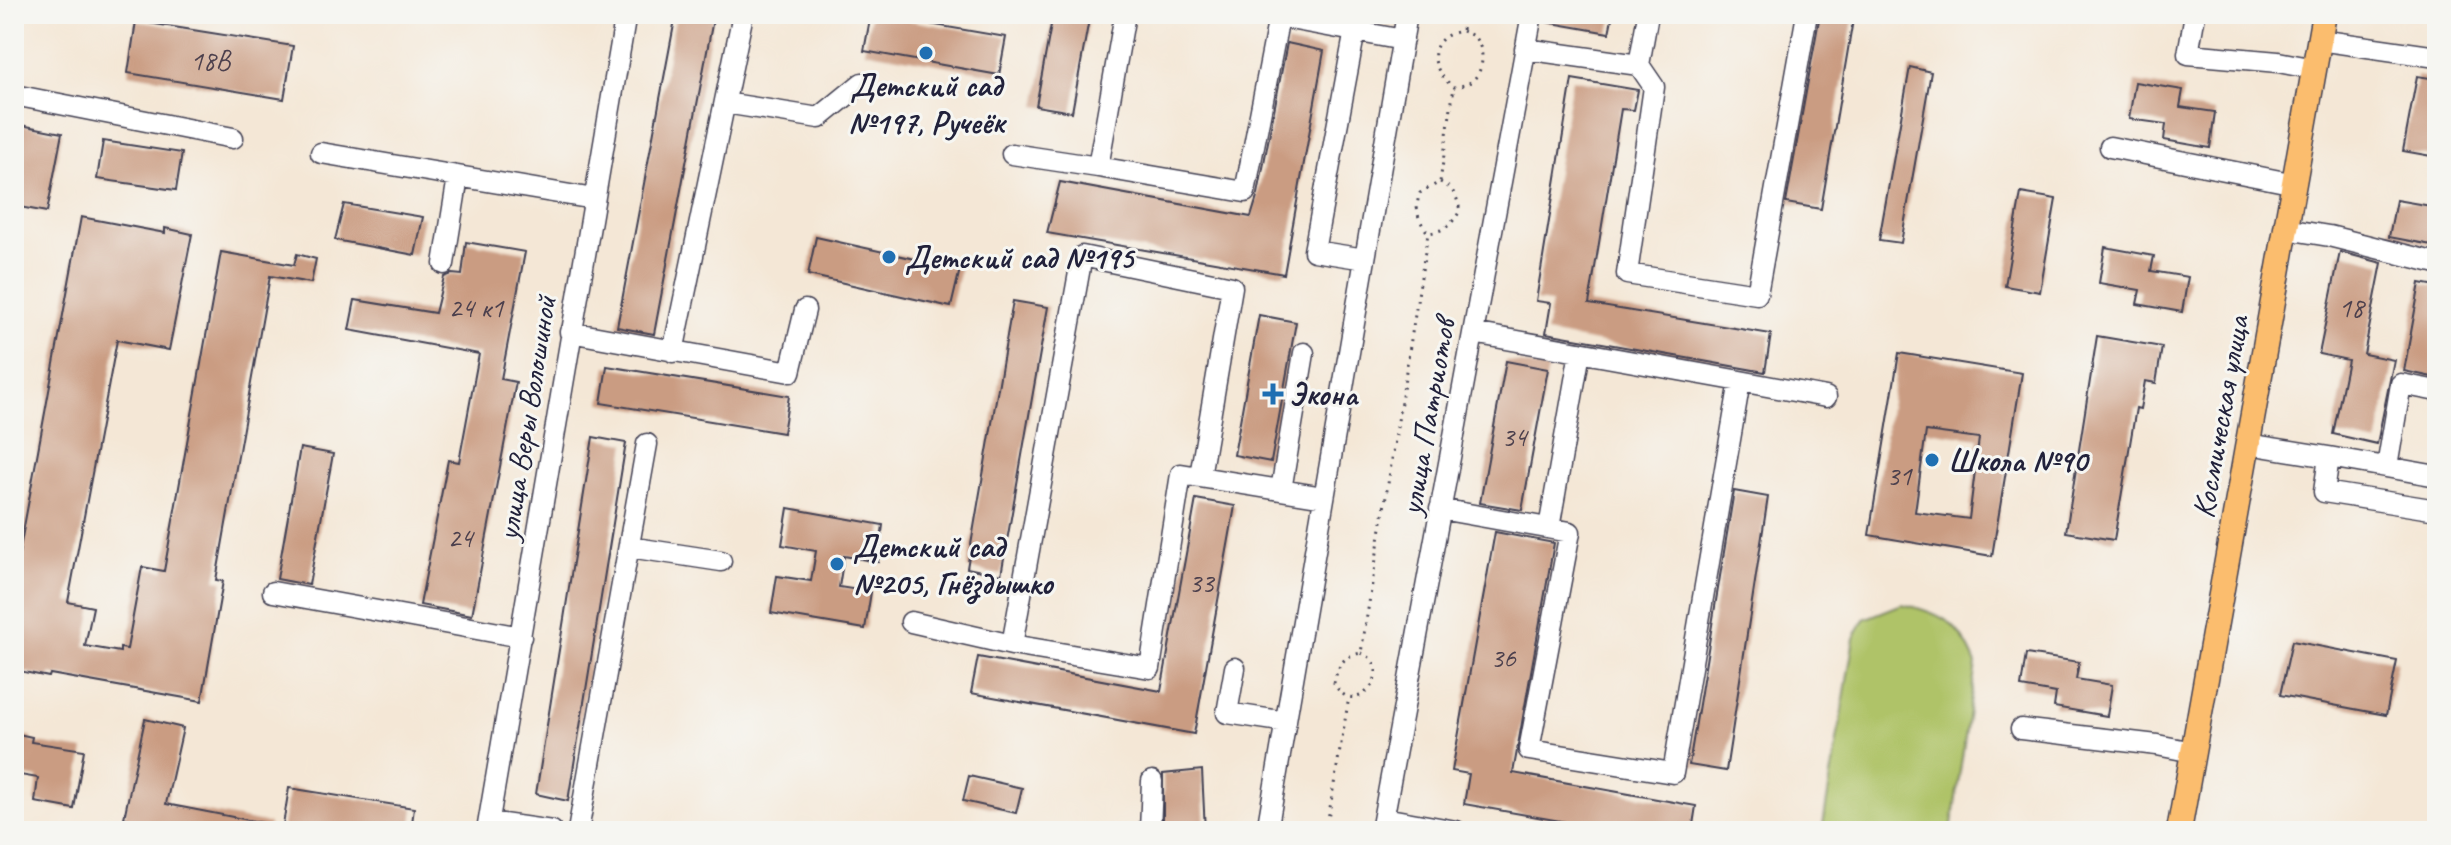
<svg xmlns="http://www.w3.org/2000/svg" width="2451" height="845" font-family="Caveat,sans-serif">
  <rect width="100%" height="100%" fill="#f6f6f2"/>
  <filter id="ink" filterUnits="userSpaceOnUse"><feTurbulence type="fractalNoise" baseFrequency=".0125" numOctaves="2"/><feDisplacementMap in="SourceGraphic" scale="16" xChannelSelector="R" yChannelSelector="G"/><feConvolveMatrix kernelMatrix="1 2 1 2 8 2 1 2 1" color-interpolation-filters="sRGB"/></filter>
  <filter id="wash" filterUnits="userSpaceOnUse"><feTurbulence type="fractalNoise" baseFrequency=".006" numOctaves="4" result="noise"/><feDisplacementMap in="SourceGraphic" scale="32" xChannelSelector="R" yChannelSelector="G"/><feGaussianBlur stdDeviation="1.8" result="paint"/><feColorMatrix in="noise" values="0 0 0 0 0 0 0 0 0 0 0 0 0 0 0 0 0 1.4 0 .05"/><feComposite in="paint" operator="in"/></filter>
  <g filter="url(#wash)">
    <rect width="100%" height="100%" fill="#f4e7d6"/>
    <path fill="#afc367" stroke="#687251" stroke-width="2" d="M1902,604C1945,614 1959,623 1976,664L1951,831H1822L1854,638L1864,619Z"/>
    <g id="blocks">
      <path fill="#ca9c82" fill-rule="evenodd" d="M676,14H714L654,334L617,327Z
        M871,14L1006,37L999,75L864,51Z
        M1053,14H1090L1072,112L1036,106Z
        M1547,14H1613L1609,33L1546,22Z
        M1820,14H1854L1821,209L1786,203Z
        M136,21L293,46L284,99L128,73Z
        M1287,43L1324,51L1284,274L1047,233L1060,182L1251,217L1258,194Z
        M1910,67L1931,72L1901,243L1879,240Z
        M2417,76L2437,79V157L2403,151Z
        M1572,79L1638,90L1634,110L1621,109L1589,304L1771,334L1765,372L1546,333L1551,303L1536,301Z
        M2135,82L2183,90L2180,107L2215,112L2210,148L2164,140L2166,124L2129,119Z
        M21,125L62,133L47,212L14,206V163Z
        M103,141L182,153L176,190L97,179Z
        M2021,193L2056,199L2040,292L2005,286Z
        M2396,200L2437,207V246L2389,237Z
        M344,204L423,217L415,255L335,240Z
        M81,217L165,233V228L192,234L169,350L117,340L68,602L93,607L85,646L120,652V648L127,649L142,567L164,571L221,252L294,265L297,254L316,259L311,283L270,276L216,580L223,581L202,701L50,674L49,677L14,670V581Z
        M816,237L960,269L951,307L808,275Z
        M466,242L525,252L501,379L516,382L472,615L420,605L448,460L459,462L479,354L349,330L355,300L435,313L444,277L452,274L462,275Z
        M2105,247L2154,256L2151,271L2188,277L2182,312L2137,304L2140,290L2099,283Z
        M2340,252L2382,263L2364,354L2394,360L2377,444L2333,434L2348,360L2319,354Z
        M2420,283L2437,286V378L2404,371Z
        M1013,301L1048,307L1001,575L967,568Z
        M1259,315L1296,322L1271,462L1234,455Z
        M2097,336L2162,347L2156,383L2145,381L2140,409L2136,408L2114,540L2066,532Z
        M1899,353L2022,373L1992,556L1869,535ZM1926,431L1979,438L1969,519L1915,512Z
        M1506,361L1548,369L1522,510L1480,503Z
        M607,366L789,396L783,433L601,403Z
        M593,437L626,443L568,801L536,794Z
        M300,448L333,454L309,585L277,579Z
        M1734,491L1768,497L1726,771L1689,765Z
        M1196,499L1235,506L1194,734L971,693L978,657L1161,691Z
        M788,508L883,525L878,562L844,556L839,587L871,592L865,629L771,613L777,576L811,581L816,551L782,545Z
        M1495,532L1554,543L1513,773L1696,806L1692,831H1617L1464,804L1469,774L1452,771Z
        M2292,641L2397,661L2386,715L2280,695Z
        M2026,654L2079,662L2076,679L2112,685L2107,716L2054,707L2056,693L2021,687Z
        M145,719L183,728L166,804L269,824L268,831H185L124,818Z
        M14,733L32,737L31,742L84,750L74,809L35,802L38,778L14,774Z
        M1202,770L1205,831H1163V774Z
        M969,776L1022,788L1016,813L963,801Z
        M289,788L414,808L411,831H282Z"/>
    </g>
  </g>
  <g filter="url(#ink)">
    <use href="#blocks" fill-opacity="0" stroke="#424052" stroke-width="2"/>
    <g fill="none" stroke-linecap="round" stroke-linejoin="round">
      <g stroke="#424052" stroke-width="23">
        <path id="minor" d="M1125,14L1098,167L1245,192L1279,17L1403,40
          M1358,14L1314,251L1365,259
          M1648,14L1639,65L1654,87L1627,274L1757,294L1807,14
          M2195,14L2188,54L2278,62L2315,69
          M2319,40L2437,57
          M1525,49L1639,65
          M14,95L233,138
          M725,103L819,118L862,83
          M2110,147L2295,184
          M321,153L594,199
          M1012,154L1098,167
          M2286,229L2329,236L2437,263
          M444,264L458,177
          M570,332L790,372L805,310
          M673,352L743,14
          M1740,381L1826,397
          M2248,444L2329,457L2324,492L2437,510
          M2329,457L2437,476
          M2387,467L2401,384L2437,391
          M1200,476L1232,287L1082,256L1012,645L1150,668L1181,474L1324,497
          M1281,490L1304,353
          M1440,509L1570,532L1529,750L1673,773L1740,381L1473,333
          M1549,528L1580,352
          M629,547L721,561
          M273,592L521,637
          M911,622L1012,645
          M1235,668L1227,713L1286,722
          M2021,729L2157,745L2193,752
          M1384,818L1456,831
          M489,822L552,831
          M487,831C535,559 578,286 626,14
          M578,831L647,444
          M1150,831L1152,781
          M1267,831L1407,14
          M1381,831L1532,14"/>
      </g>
      <g stroke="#424052" stroke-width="27">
        <path id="major" d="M2179,831L2324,14"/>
      </g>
      <path stroke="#424052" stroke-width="3" stroke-dasharray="2 6" stroke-linecap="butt" d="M1462,30L1465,14
        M1462,31C1466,33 1471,34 1474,37C1487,50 1484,76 1467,84C1463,86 1458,86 1454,87C1428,69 1426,36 1462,31Z
        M1440,182C1454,189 1457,196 1460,211C1451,225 1445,231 1428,233C1418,219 1414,210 1420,193L1440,182L1454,87
        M1361,653C1399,666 1355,724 1334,683C1338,666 1342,656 1361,653L1428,233
        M1326,831L1349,697"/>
      <use href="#minor" stroke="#fff" stroke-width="20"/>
      <use href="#major" stroke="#fbbd6e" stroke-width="24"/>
    </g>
  </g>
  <g fill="#1f6fb2" stroke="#f6f6f2" stroke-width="3">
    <circle cx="926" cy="53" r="8"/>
    <circle cx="889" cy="257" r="8"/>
    <path d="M1269 382h8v8h8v8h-8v8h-8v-8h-8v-8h8z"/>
    <circle cx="1932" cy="460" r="8"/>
    <circle cx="837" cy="564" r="8"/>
  </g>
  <g text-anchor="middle" stroke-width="6" stroke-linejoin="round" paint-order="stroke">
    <g font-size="28" fill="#4c404d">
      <text x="210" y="70">18В</text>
      <text x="476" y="317">24 к1</text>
      <text x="2351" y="317">18</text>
      <text x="1514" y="446">34</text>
      <text x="1899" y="485">31</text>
      <text x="460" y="547">24</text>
      <text x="1201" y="592">33</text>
      <text x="1503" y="667">36</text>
    </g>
    <g font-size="32" font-weight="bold" fill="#22223b" stroke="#f6f6f2" text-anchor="start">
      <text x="926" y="96" text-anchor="middle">Детский сад<tspan x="926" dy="37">№197, Ручеёк</tspan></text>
      <text x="905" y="268">Детский сад №195</text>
      <text x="1289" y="405">Экона</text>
      <text x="1948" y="471">Школа №90</text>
      <text x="853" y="557">Детский сад<tspan x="853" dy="37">№205, Гнёздышко</tspan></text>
    </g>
    <g font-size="32" fill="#22223b" stroke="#f6f6f2">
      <text transform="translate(1427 417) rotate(-80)" y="11">улица Патриотов</text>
      <text transform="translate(2220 417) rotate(-80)" y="11">Космическая улица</text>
      <text transform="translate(526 418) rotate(-81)" y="11">улица Веры Волошиной</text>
    </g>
  </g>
  <rect width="2451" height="845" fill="none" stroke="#f6f6f2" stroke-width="48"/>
</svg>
